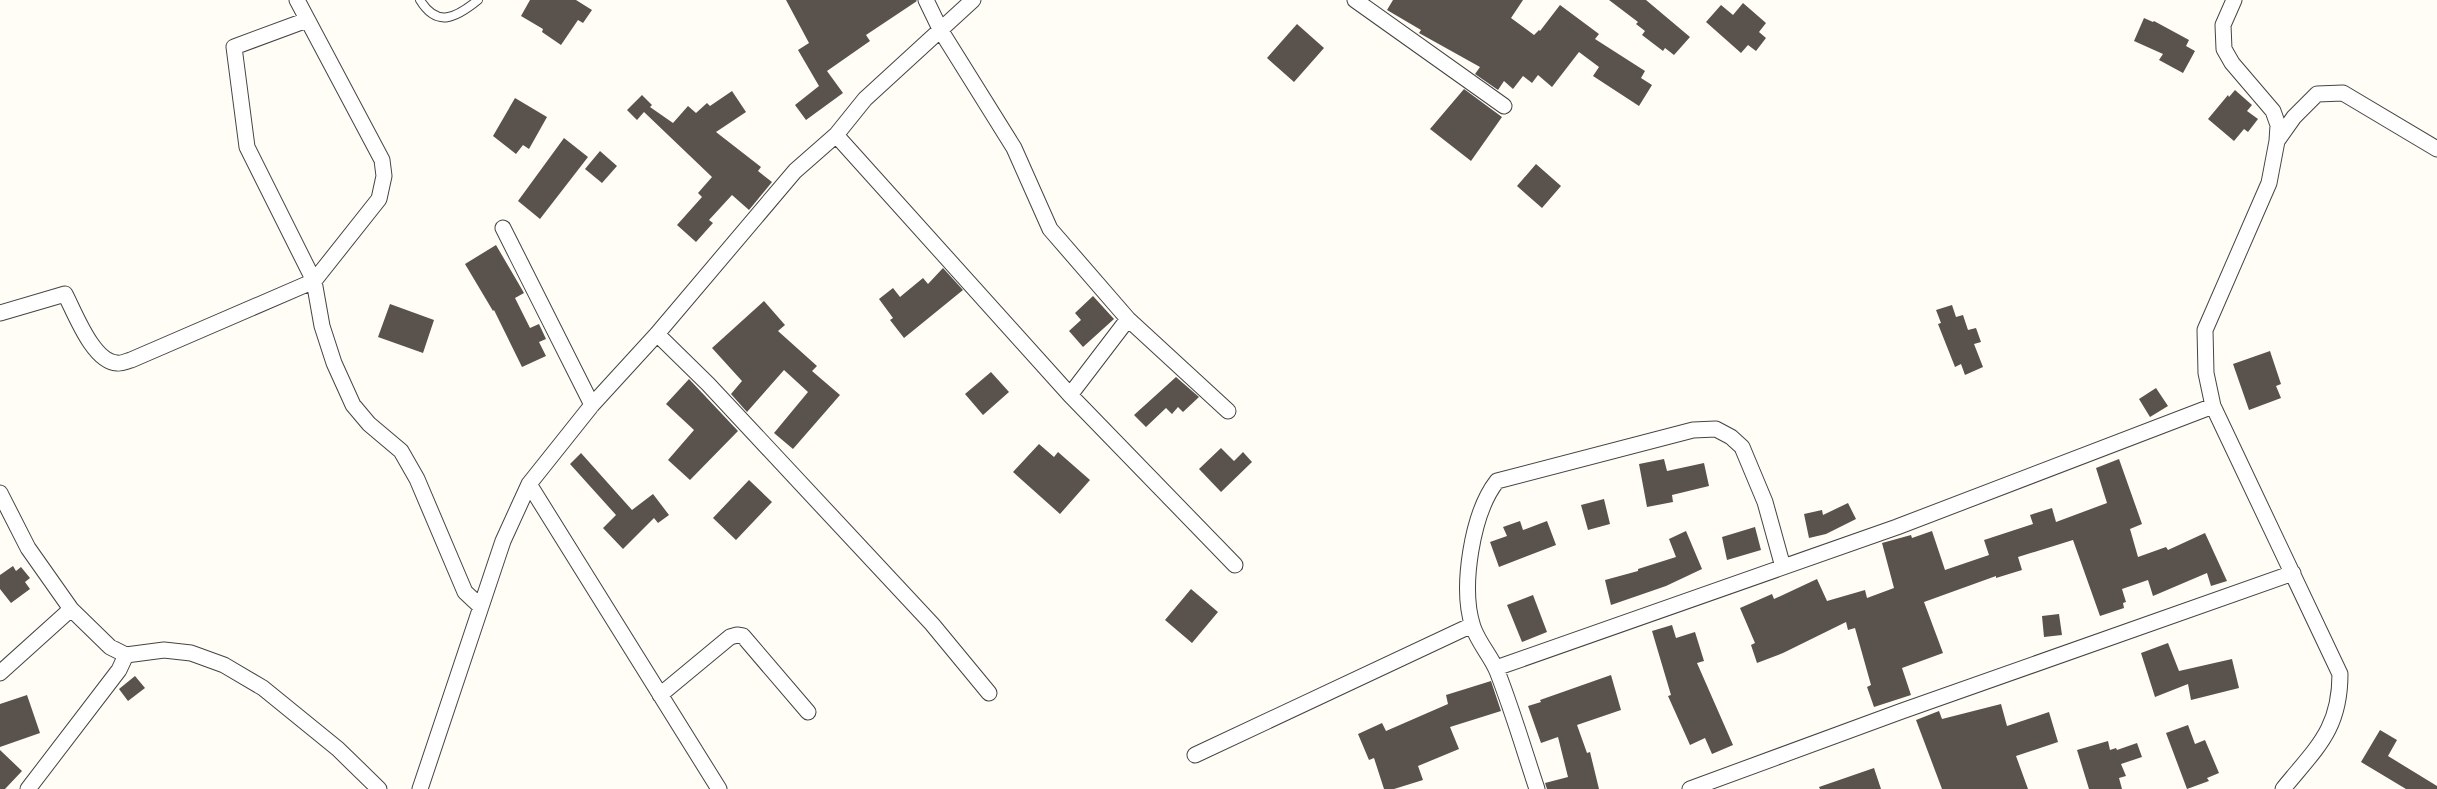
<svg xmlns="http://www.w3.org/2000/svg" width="2437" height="789" font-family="'Playfair Display',serif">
  <rect width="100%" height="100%" fill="#fffdf5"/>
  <path fill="#5a524d" d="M530,0H576L592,10L583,23L578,20L561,45L542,32L543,29L521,16Z
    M786,0H916L917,1L866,35L870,41L827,71L843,93L806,120L795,105L819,86L798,50L809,43Z
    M1393,0H1523L1511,18L1534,35L1539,30L1540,31L1560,5L1599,34L1595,39L1645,71L1641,78L1652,85L1639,106L1593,76L1599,67L1579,52L1552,87L1538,75L1532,83L1523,76L1513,89L1504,81L1498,90L1475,74L1480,67L1419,33L1421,30L1387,10Z
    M1609,0H1646L1690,37L1674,55L1665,48L1663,51L1642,35L1645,31L1636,24L1638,22Z
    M1743,3L1766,23L1759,32L1766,38L1756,51L1748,45L1741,53L1706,22L1721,5L1733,15Z
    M2144,18L2153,22L2154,21L2189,40L2186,46L2195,51L2183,73L2159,60L2163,54L2134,41Z
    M1297,24L1324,48L1294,82L1267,58Z
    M1464,89L1502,117L1471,161L1430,129Z
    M2235,90L2252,105L2247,111L2258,119L2248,132L2244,129L2234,141L2208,119L2228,95L2229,97Z
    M732,91L746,112L716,132L761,167L758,171L772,182L749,210L732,195L709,220L713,223L696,242L677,225L702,197L698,193L712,177L644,112L637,120L627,110L642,95L652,105L650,107L673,123L688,106L696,113L707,103L710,106Z
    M515,98L547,117L529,149L523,145L516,154L493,136Z
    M564,138L588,157L540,219L518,201Z
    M600,151L617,166L602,183L585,169Z
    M1536,164L1561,186L1542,208L1517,186Z
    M496,245L524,293L515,298L530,328L539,324L546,339L539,342L546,356L522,367L494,310L493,311L465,264Z
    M943,268L963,290L904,338L890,320L893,318L879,299L893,288L900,297L923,278L928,284Z
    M1093,296L1114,319L1083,347L1069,331L1081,320L1075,313Z
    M764,301L785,325L778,331L817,366L812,371L840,395L793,449L774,433L808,392L784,370L747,412L731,394L742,381L712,348Z
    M390,304L434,320L423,353L378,337Z
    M1952,305L1956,317L1963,315L1968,330L1976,328L1981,342L1974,344L1983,367L1965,375L1961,364L1955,367L1938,324L1941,323L1936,310Z
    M2270,351L2281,384L2276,386L2281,398L2249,410L2233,364Z
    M991,372L1009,392L983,415L965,394Z
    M1176,377L1199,397L1183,412L1178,407L1172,414L1166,408L1146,427L1134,415Z
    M689,379L738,431L690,480L668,460L694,430L666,404Z
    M2156,388L2168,406L2150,417L2139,399Z
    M1039,444L1054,457L1058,452L1090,480L1060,514L1013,472Z
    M1221,448L1234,461L1243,452L1252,462L1221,492L1199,469Z
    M581,453L632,510L653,494L669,515L658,523L654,518L623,549L603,528L616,515L570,464Z
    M1664,459L1667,471L1704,463L1709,486L1672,495L1673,502L1647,507L1639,464Z
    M2119,459L2142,524L2130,529L2138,557L2166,547L2168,550L2205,533L2227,581L2211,586L2207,573L2153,596L2148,580L2122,589L2126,602L2123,603L2124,608L2100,616L2073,540L2018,557L2022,570L1996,578V576L1924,602L1943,653L1902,668L1911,695L1874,707L1867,687L1871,685L1855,628L1848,630L1846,622L1783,653L1757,663L1751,645L1755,643L1740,608L1772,594L1774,599L1817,579L1827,601L1865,590L1867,598L1894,588L1882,543L1911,535L1912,538L1932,531L1945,570L1989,555L1984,540L2033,524L2030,515L2052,508L2056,522L2107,503L2096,468Z
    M749,480L772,502L736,540L713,518Z
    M1604,499L1610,524L1588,530L1581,505Z
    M1848,503L1856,519L1826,534L1809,538L1804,514L1822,510L1823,515Z
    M1520,521L1523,530L1547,521L1556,545L1499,567L1490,542L1507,536L1503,527Z
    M1755,527L1761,550L1727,560L1722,537Z
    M1686,531L1702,569L1666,586L1611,605L1605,580L1638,571V569L1676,557L1669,539Z
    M13,566L16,571L21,567L30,578L25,582L30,589L11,603L0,589V575Z
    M1191,589L1218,612L1192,643L1165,620Z
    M1533,595L1547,632L1522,642L1507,605Z
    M2059,614L2062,635L2044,637L2042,616Z
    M1672,625L1676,638L1695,632L1704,661L1697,663L1733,745L1712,754L1705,738L1690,745L1668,696L1671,695L1652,631Z
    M2168,643L2179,671L2232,659L2239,688L2191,700L2188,684L2155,697L2141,653Z
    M1611,675L1621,710L1577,725L1587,753L1590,752L1599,789H1547L1545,783L1568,777L1558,737L1541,743L1528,706L1541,702L1540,700Z
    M135,676L145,688L128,701L119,689Z
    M1491,681L1501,711L1450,727L1459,749L1418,766L1423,780L1394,789H1384L1374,758L1369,760L1358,734L1382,723L1386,731L1448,704L1446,695Z
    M27,695L40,733L0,747V704Z
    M2001,704L2007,726L2049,712L2058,742L2016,756L2028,789H1942L1916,720L1939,711L1942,719Z
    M2188,725L2195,744L2205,740L2219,773L2207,778L2209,781L2187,789L2166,733Z
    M2380,730L2397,740L2388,756L2437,786V789H2406L2361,762Z
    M2108,741L2110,750L2116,748L2117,750L2137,743L2142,757L2121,764L2126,776L2119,778L2122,789H2089L2077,750Z
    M0,750L22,771L5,789H0Z
    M1874,768L1881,789H1820L1819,787Z"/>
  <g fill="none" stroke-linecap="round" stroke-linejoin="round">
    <g stroke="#444" stroke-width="10">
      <path id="lane" d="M420,0C437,28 456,18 478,0"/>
    </g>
    <g stroke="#444" stroke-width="17">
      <path id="street" d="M926,0L941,31L1014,148L1050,229L1128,319L1228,411
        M1355,0L1504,106
        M2234,0L2223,25L2224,49L2232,63L2273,111L2278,125L2277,141L2269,183L2205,330L2206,373L2213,406L2340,674C2340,730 2316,748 2283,789
        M307,20L234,47L247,147L314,281L322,326L334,363L353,405L369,424L401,451L417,479L465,592L481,607
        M836,135L1070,395L1235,565
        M2277,141L2294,117L2317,94L2343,93L2437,149
        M503,228L592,405
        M0,313L65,294C75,313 93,362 117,363C121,364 127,361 131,360L314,281L379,199L384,176L382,160L297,0
        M657,334L708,384L932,624L989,693
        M1070,395L1128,319
        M529,484L719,789
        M0,493L28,548L71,609L110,647L126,655L164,650L191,653L224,665L263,688L338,749L379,789
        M1496,668L1897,527L2213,406
        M0,673L71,609
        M660,695L730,637L737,635L743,636L808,712
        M1195,755L1472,625
        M28,789L119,670L126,655
        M420,789L503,541L529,484L592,405L657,334L795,171L836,135L865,99L973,0
        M1537,789C1524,750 1512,709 1497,671C1491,656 1479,644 1473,627C1460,588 1472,513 1497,481L1693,430L1716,429L1731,437L1742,447L1765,502L1783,567
        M1690,789L1902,711L2293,573"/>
    </g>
    <use href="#lane" stroke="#fff" stroke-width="8"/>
    <use href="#street" stroke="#fff" stroke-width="15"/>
  </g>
</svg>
